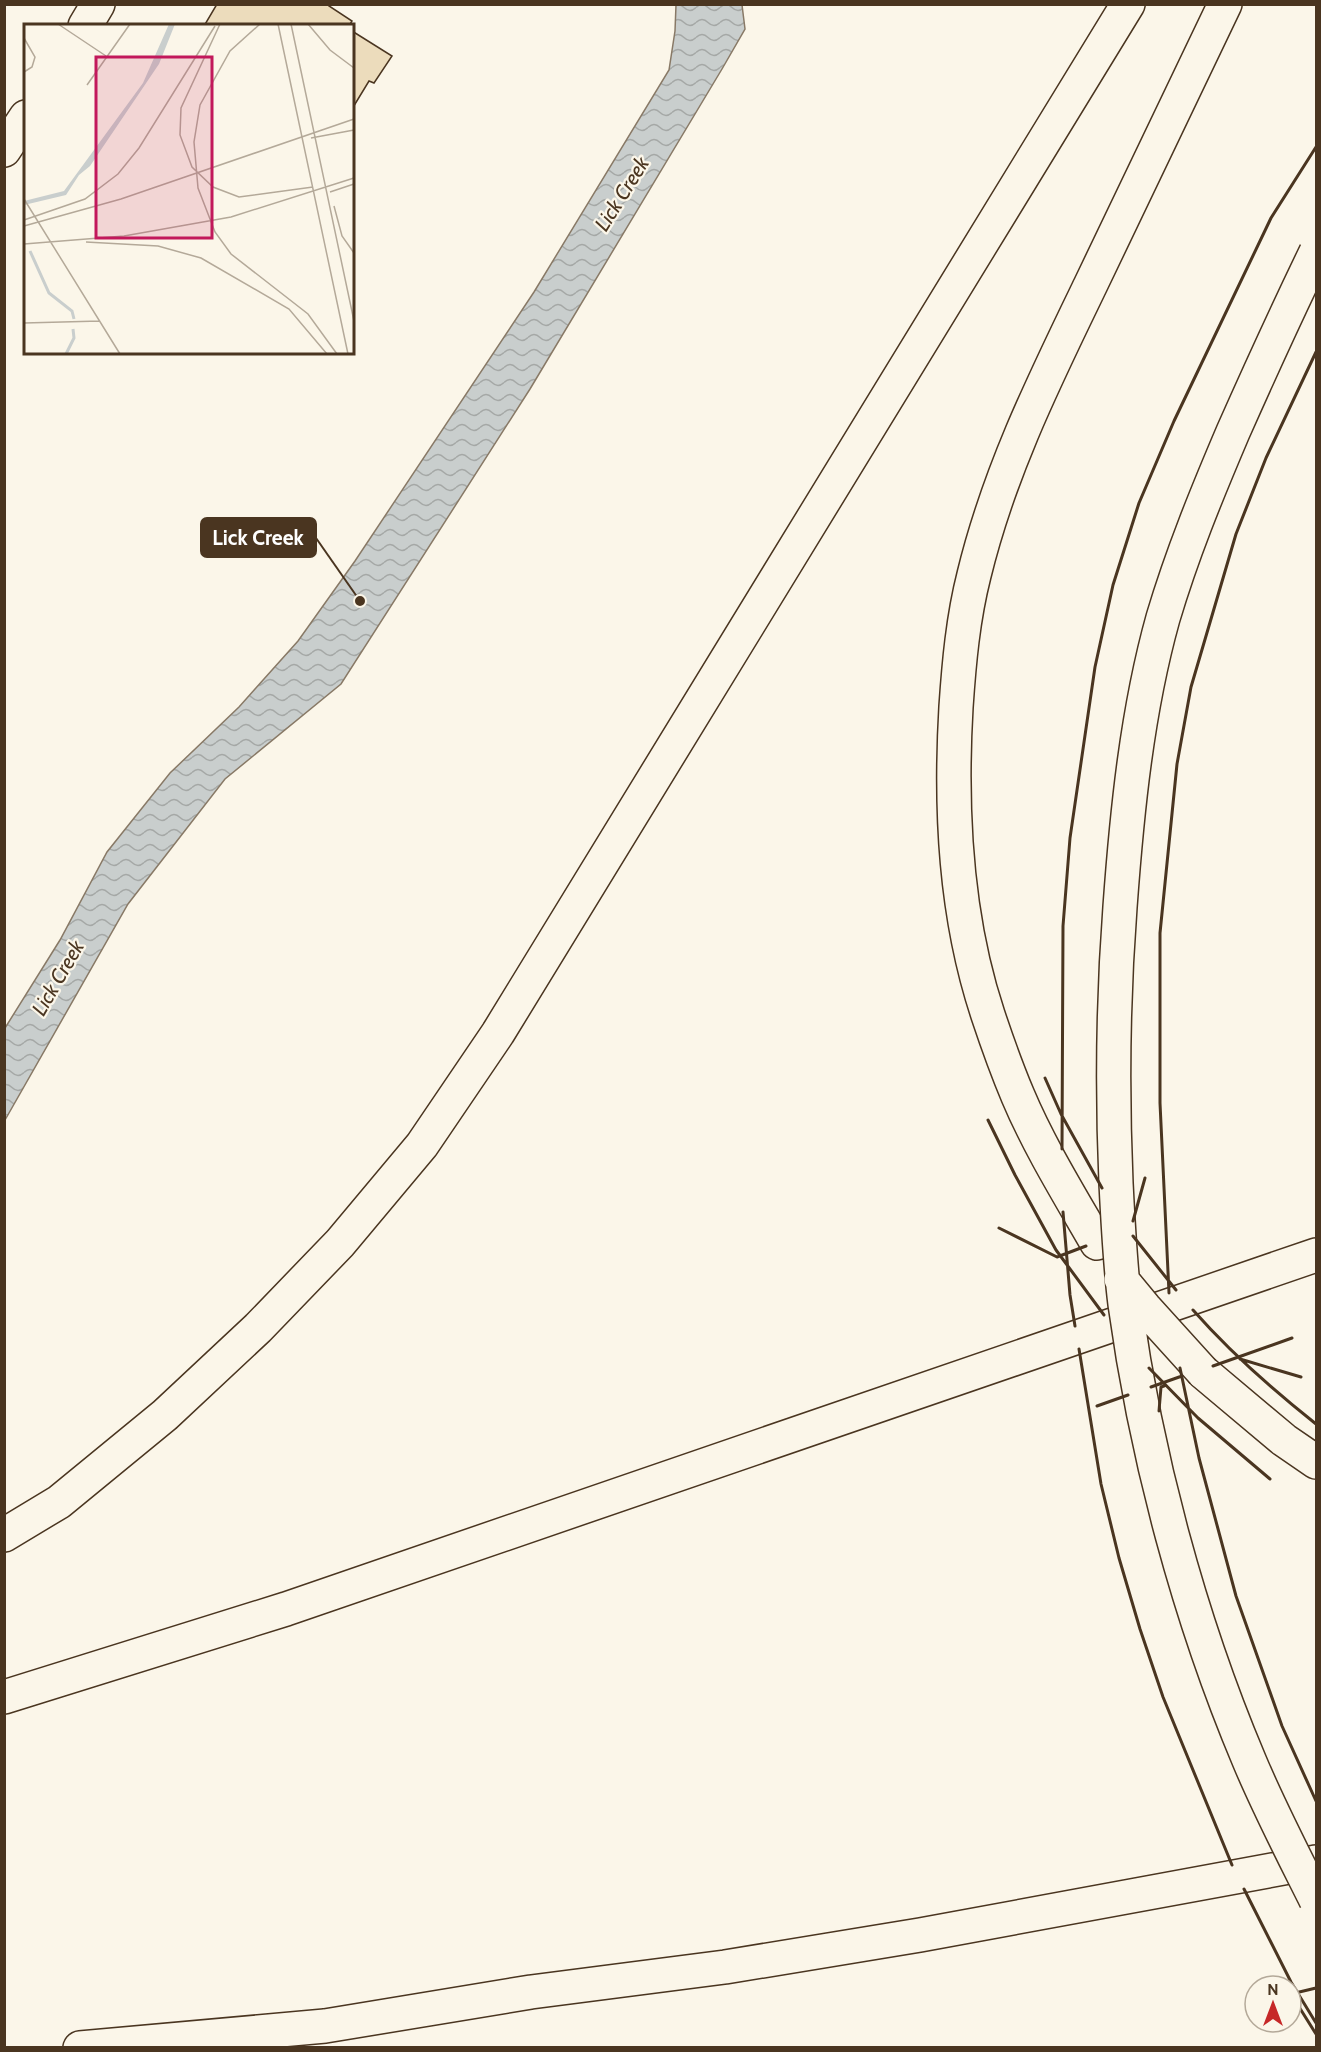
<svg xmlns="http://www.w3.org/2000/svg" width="1321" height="2052" font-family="Cabin,sans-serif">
  <defs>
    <pattern id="water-waves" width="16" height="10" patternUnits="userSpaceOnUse" patternTransform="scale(1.5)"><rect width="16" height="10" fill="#c9cecd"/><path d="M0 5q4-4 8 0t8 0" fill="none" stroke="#a5a8a6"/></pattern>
  </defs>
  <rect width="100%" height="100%" fill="#fbf6e9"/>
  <path fill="url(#water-waves)" stroke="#887966" stroke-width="1.5" d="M676,5H742L745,29L722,69L530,389L341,684L225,779L128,904L5,1120V1028L60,940L107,852L170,773L239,707L298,641L355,561L534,292L669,70L675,31Z"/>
  <path fill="#ecdcbc" stroke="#4a3520" stroke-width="1.5" d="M217,4H330L329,6L352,21L349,26H204Z
    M352,31L392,56L374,83L369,81L352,109Z"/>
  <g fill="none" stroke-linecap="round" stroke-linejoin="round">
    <g stroke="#4a3520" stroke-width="36">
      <path id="street" d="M85,26L98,4
        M4,150L26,117"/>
    </g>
    <g stroke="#4a3520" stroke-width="36">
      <path id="highway" d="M1097,1243C1070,1196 1039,1146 1018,1096C1007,1070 997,1042 988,1015C955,916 950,810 956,707C959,663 963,618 974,575C999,472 1044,381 1090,286C1135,192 1180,98 1225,4
        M1203,1372L1284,1440L1316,1462
        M4,1535L59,1502L165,1415L258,1328L340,1243L422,1145L498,1033L1128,4
        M4,1697L286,1609L1316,1255
        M80,2048L325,2026L531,1992L725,1967L920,1935L1316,1862"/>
    </g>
    <use href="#street" stroke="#fbf6e9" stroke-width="33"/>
    <use href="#highway" stroke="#fbf6e9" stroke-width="33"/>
    <g stroke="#4a3520" stroke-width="36" stroke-linecap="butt">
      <path id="highway-bridge" d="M1316,252C1287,312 1260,371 1233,432C1207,493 1182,554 1163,618C1137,711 1127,811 1120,907C1113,999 1112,1091 1116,1183C1118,1223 1120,1264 1125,1304C1146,1456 1189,1618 1249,1760C1269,1808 1293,1854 1316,1900
        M1121,1279L1145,1308L1203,1372"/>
    </g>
    <use href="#highway-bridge" stroke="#fbf6e9" stroke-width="33"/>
    <path stroke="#4a3520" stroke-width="3" d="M1045,1078L1061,1114L1102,1188
      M988,1120L1015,1175L1056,1250L1104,1315
      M1062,1149L1063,926L1070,838L1095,667L1113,585L1139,503L1174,421L1271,218L1316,147
      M1063,1212L1070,1295L1075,1326
      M1133,1221L1145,1178
      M999,1228L1057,1257L1086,1246
      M1133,1236L1176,1290
      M1169,1293L1160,1103V933L1177,764L1191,687L1236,534L1266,458L1316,352
      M1193,1310C1230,1352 1273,1390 1316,1424
      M1079,1349L1101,1484L1119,1558L1140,1629L1163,1697L1232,1865
      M1240,1359L1301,1377
      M1213,1366L1292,1338
      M1149,1368L1198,1418L1270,1479
      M1180,1368L1199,1458L1236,1596L1282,1726L1316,1801
      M1151,1387L1182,1376
      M1097,1406L1128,1395
      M1159,1411L1161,1387L1164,1386
      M1244,1889L1291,1982L1316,2023
      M1316,1988L1291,1994L1316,2034"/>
  </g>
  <g text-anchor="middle" stroke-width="4.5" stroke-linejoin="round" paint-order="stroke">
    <g font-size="21" font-style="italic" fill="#4a3520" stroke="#fbf6e9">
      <text transform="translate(622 194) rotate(-58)" y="7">Lick Creek</text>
      <text transform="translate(58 978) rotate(-60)" y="7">Lick Creek</text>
    </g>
  </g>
  <g transform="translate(24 24)">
    <rect width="330" height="330" fill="#fbf6e9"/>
    <path d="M145,0H151L135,40L66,142L55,151L42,171L0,181V177L40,167L119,59Z" fill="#c9cecd"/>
    <path fill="none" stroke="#c9cecd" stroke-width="3" d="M6,227L25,269L48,287L50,295M42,330L50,314L49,305"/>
    <path fill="none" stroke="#b4a999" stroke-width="1.5" d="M34,0L82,32M196,0L157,84L156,111L168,143L189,163L215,173L289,163M236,0L206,27L176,81L170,118L174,164L191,208L207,230L284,290L313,330M254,0L324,330M267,0L330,297M284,0L306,26L330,44M0,14L11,33L8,43L0,48M63,61L106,0M287,114L330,106M306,168L330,160M0,175L96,330M310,182L318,212L330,229M0,196L61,175L94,150L115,124L191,2M0,202L97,175L330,95M62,218L134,222L177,234L265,285L303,330M0,220L100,212L207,193L330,154M0,299L76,297"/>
    <path fill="#c2185b" fill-opacity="0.15" stroke="#c2185b" stroke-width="3" d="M72,33H188V214H72Z"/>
    <rect width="330" height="330" fill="none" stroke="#4a3520" stroke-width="3"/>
  </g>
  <path fill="none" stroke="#4a3520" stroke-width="2" d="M360 601L316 538"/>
  <circle fill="#4a3520" stroke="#fbf6e9" stroke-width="2" cx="360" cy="601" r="6"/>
  <rect fill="#4a3520" stroke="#4a3520" stroke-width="2" x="201" y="518" width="115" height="39" rx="6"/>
  <g font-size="21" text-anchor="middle" font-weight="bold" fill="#fff">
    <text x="258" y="545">Lick Creek</text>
  </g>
  <rect width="1321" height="2052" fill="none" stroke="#4a3520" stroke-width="12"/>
  <g transform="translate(1273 2004)"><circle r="28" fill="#fbf6e9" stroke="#b4a999" stroke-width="1.5"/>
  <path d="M0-4.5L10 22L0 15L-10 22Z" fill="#c62828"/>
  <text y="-9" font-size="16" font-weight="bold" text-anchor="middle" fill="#4a3520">N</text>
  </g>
</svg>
